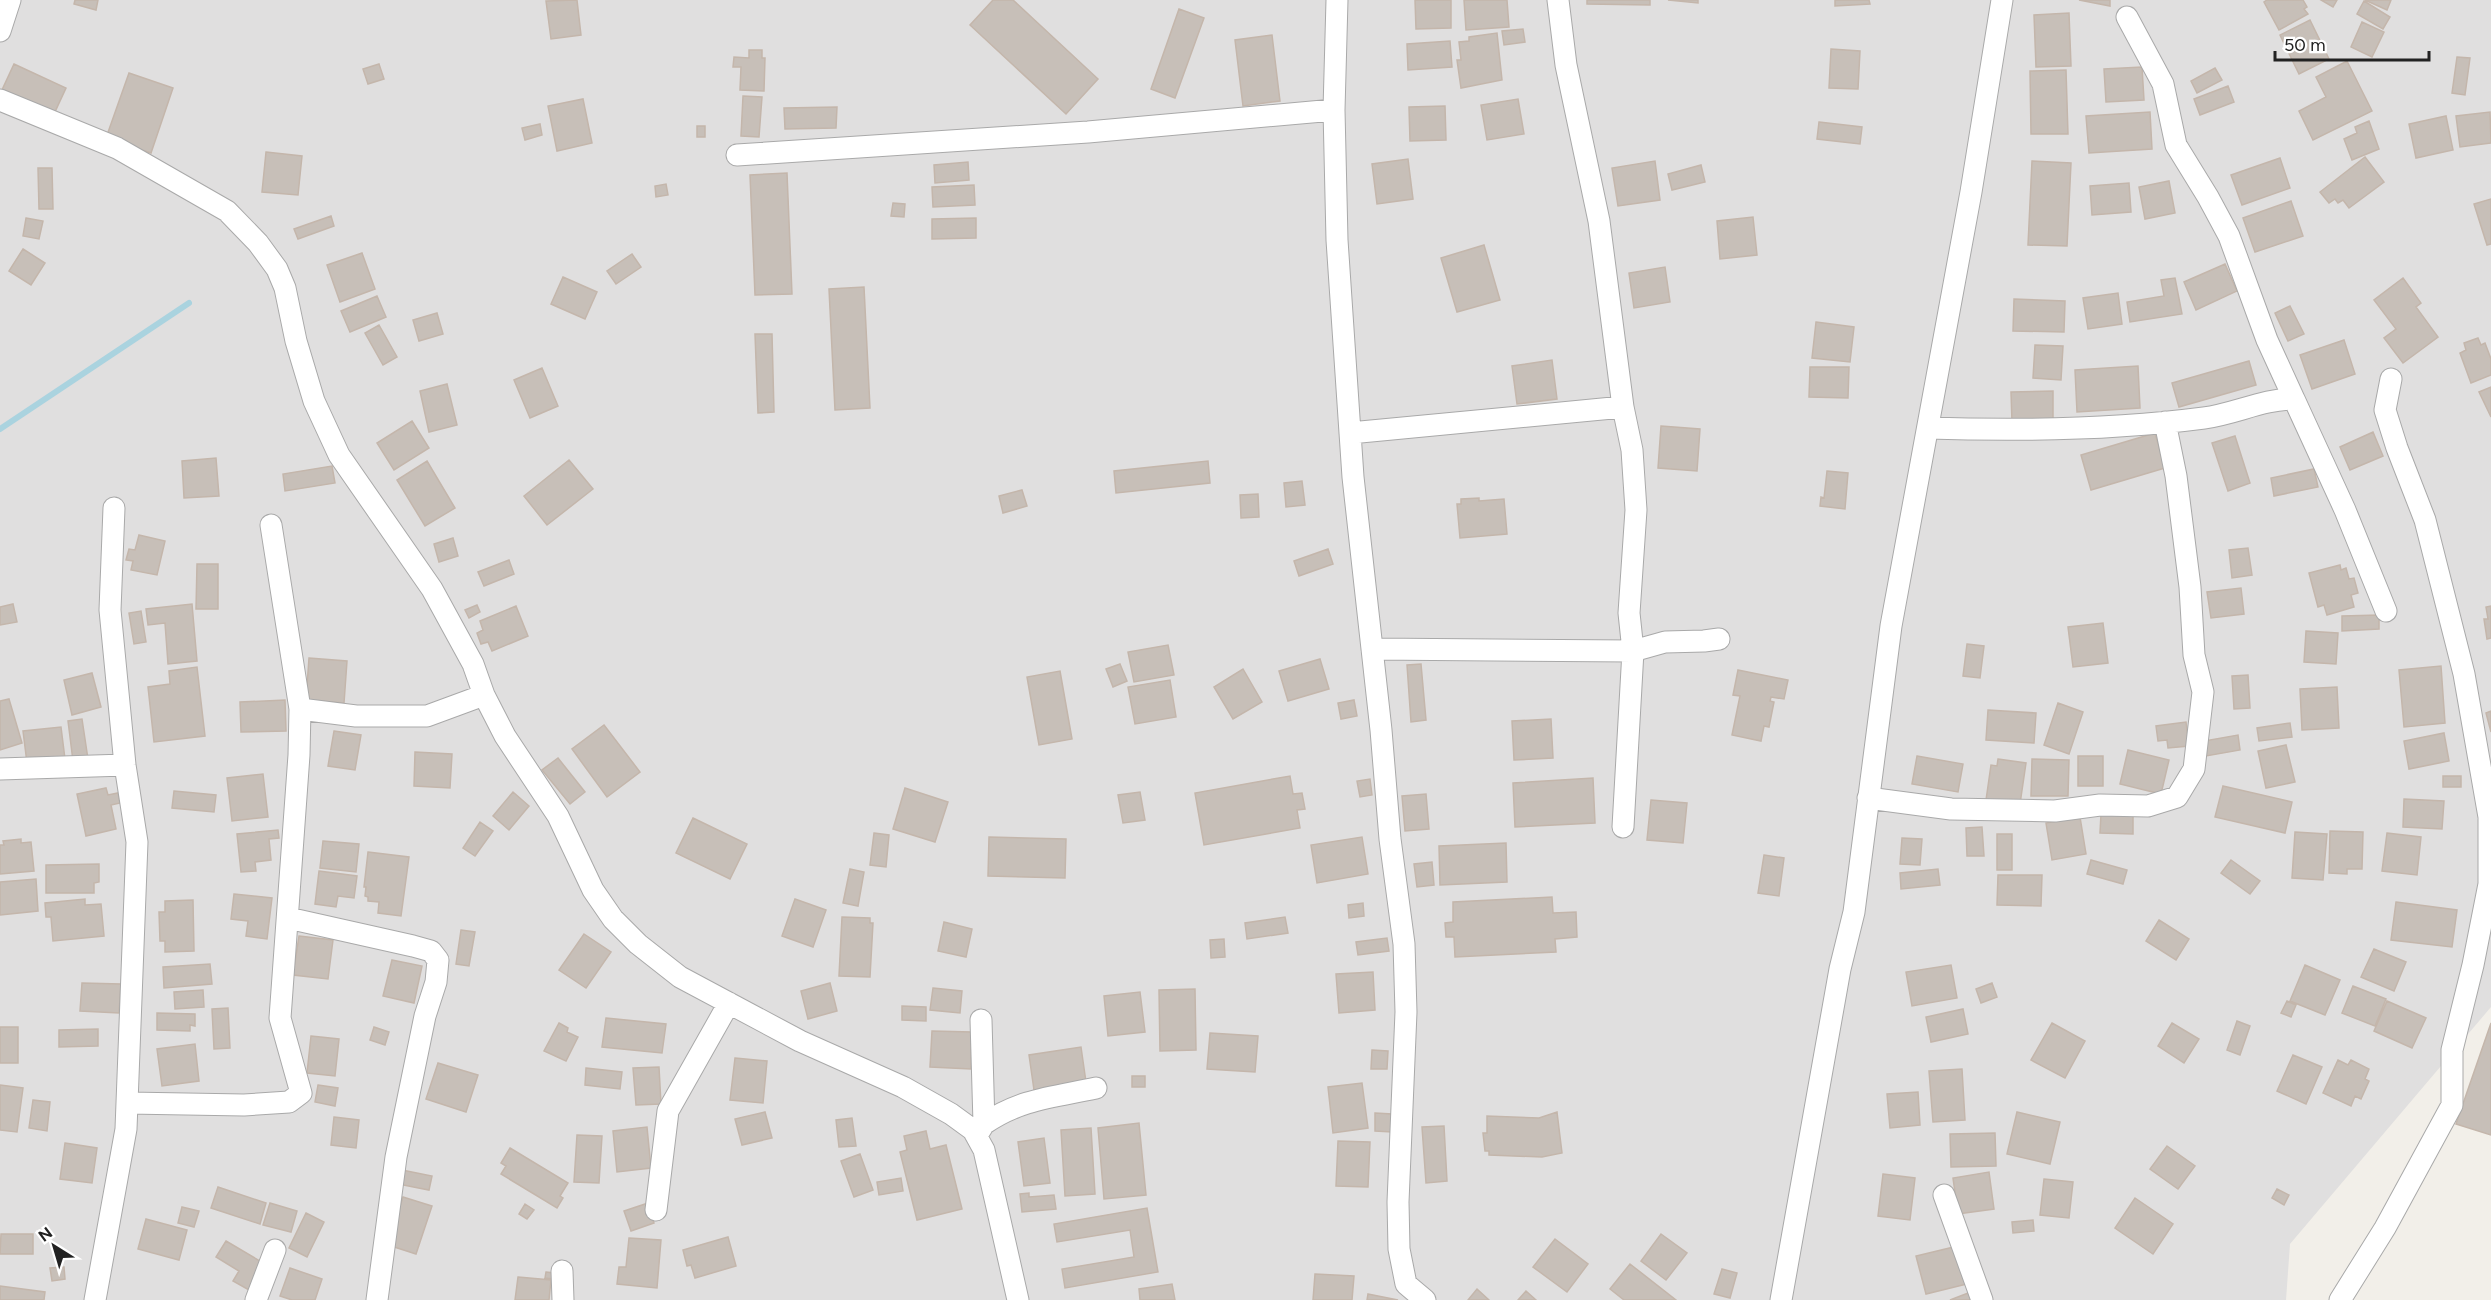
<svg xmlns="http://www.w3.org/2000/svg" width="2491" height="1300" font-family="Figtree,sans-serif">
  <rect width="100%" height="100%" fill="#f2efe9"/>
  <path fill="#e0dfdf" d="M0,0H2491V1007L2290,1244L2286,1300H0Z"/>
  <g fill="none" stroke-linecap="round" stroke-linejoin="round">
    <path stroke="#aad3df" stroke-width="6" d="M0,429L189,303"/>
  </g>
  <path fill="#c7bfb8" stroke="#c4b6ab" stroke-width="1.5" d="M75,0H98L96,10L74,4Z
    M577,0L581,35L551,39L546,1Z
    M993,0H1013L1098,79L1066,114L970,25Z
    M1415,0H1451V28L1416,29Z
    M1464,0H1507L1509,27L1466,30Z
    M1587,0H1650V5L1587,4Z
    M1668,0H1698V3Z
    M1835,0H1869L1870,4L1835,6Z
    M2079,0H2110V6Z
    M2267,0H2303L2307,7L2304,9L2308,14L2279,30L2264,2Z
    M2321,0H2337L2333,7Z
    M2365,0H2391L2387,10Z
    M2364,1L2390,17L2383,29L2357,14Z
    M1179,9L1204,18L1175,98L1151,89Z
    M2069,13L2071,66L2036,67L2034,15Z
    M2310,20L2329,59L2299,74L2280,35Z
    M2362,22L2384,32L2372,57L2351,47Z
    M1523,29L1525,42L1504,45L1502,31Z
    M1497,33L1502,80L1461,88L1457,60H1461L1459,42L1469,41V37Z
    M1272,35L1280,101L1243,106L1235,40Z
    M1450,41L1452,67L1408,70L1407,44Z
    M1831,49L1860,51L1858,89L1829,88Z
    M749,50H762V58H765L764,91L740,90L741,67H733L734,57L749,58Z
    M2457,57L2470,58L2465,95L2452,93Z
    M2347,61L2372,111L2313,140L2299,111L2326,97L2316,77Z
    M14,64L66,88L54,114L2,90Z
    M379,64L384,79L368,84L363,69Z
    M2142,67L2144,100L2106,102L2104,69Z
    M2215,68L2222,80L2197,93L2191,81Z
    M2066,70L2068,134H2031L2030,71Z
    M129,73L173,88L151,153L106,138Z
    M2228,86L2234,102L2200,115L2194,99Z
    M743,96L762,97L759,137L741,136Z
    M583,99L592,143L557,151L548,106Z
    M1518,99L1524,134L1487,140L1481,105Z
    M1445,106L1446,140L1410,141L1409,107Z
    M837,107L836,128L785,129L784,108Z
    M2150,112L2152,149L2089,153L2086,116Z
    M2490,112L2491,143L2460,147L2456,116Z
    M2446,116L2453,150L2416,158L2409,124Z
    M2369,121L2379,149L2352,160L2344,139L2357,133L2355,127Z
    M1819,122L1862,127L1860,144L1817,139Z
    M540,124L542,135L525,140L522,128Z
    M697,126H705V137H697Z
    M266,152L302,156L298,195L262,192Z
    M2365,157L2384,182L2349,208L2343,200L2338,203L2335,199L2329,203L2320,192Z
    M2280,158L2290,188L2242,205L2231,175Z
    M1408,159L1413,199L1377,204L1372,164Z
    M1655,161L1660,200L1618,206L1612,168Z
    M2032,161L2071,163L2067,246L2028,245Z
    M968,162L969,180L935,183L934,165Z
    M1701,165L1705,182L1672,190L1668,174Z
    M38,168H52L53,209H39Z
    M787,173L792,294L755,295L750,175Z
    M2169,181L2175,213L2145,219L2139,187Z
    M2129,183L2131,212L2092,215L2090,186Z
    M666,184L668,195L656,197L655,186Z
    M974,185L975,205L933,207L932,187Z
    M2491,199V244L2487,245L2474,204Z
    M2291,201L2303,236L2255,252L2243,218Z
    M893,203L905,204L904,217L891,216Z
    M331,216L334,226L298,239L294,229Z
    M1753,217L1757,255L1720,259L1717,221Z
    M26,218L43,221L39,239L23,236Z
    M976,218V238L932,239V219Z
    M1484,245L1500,300L1457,312L1441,258Z
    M23,249L45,263L31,285L9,271Z
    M362,253L375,289L340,302L327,265Z
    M632,254L641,267L616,284L607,271Z
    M2225,264L2237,291L2196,310L2184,282Z
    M1665,267L1670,302L1634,308L1629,273Z
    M563,277L597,292L585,319L551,304Z
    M2175,278L2182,314L2130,322L2127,302L2164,296L2161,280Z
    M2403,278L2421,303L2416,307L2438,337L2403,363L2384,338L2396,329L2374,300Z
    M864,287L870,408L835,410L829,289Z
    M2118,293L2122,324L2088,329L2083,298Z
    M377,296L386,317L350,332L341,311Z
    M2014,299L2065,301L2064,332L2013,331Z
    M2290,306L2304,334L2288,341L2275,313Z
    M437,313L443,334L419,341L413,320Z
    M1816,322L1854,327L1850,362L1812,358Z
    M379,325L397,357L383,365L365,333Z
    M755,334H772L774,412L758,413Z
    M2478,338L2481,345L2485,343L2491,359V375L2471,383L2460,353L2466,350L2464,343Z
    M2344,340L2355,374L2312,389L2300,355Z
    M2035,345L2063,346L2061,380L2033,378Z
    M1552,360L1557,399L1517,404L1512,366Z
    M2249,361L2256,385L2179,407L2172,383Z
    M2138,366L2140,408L2077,412L2075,370Z
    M1810,367H1849L1848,398L1809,397Z
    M542,368L558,406L530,418L514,380Z
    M447,384L457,425L429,432L420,391Z
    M2491,387V417L2479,392Z
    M2053,391V422H2012L2011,392Z
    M412,421L429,448L394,470L377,443Z
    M1661,426L1700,429L1697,471L1658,468Z
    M2373,432L2383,456L2350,470L2340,447Z
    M2155,433L2165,468L2091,490L2081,455Z
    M2235,436L2250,483L2228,491L2212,443Z
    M216,458L219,496L184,498L182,461Z
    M569,460L593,489L547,525L524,496Z
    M427,461L455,508L425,526L397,480Z
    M1208,461L1210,483L1116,493L1114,471Z
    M332,466L335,483L285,491L283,474Z
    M2314,469L2318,487L2274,496L2271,478Z
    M1827,471L1848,473L1845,509L1820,506L1821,497L1824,498Z
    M1302,481L1305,505L1286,507L1284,483Z
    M1022,490L1027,506L1003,513L999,496Z
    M1258,494L1259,517L1241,518L1240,495Z
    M1479,498V501L1504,499L1507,534L1460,538L1457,504H1461V499Z
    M139,535L165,541L157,575L131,570L133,561L126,560L129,549L135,550Z
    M453,538L458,556L439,562L434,544Z
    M2248,548L2252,575L2232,578L2229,550Z
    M1328,549L1333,564L1299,576L1294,561Z
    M509,560L514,574L484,586L478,572Z
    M197,564H218V609H196Z
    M2340,565L2341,570L2346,568L2349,579L2354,578L2358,593L2351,595L2354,607L2327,615L2324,605L2318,607L2309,573Z
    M2241,588L2244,614L2211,618L2207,592Z
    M13,604L17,622L0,625V607Z
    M192,604L197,661L168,664L165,623L148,625L146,609Z
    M477,605L480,612L469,618L465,610Z
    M516,606L528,636L492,651L488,642L481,644L477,633L483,630L480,621Z
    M2491,606V638L2487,639L2484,619H2488L2486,607Z
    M141,611L146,642L134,644L129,613Z
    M2379,615V629L2342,631V616Z
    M2103,623L2108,663L2073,667L2068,627Z
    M2306,631L2338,633L2336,664L2304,662Z
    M1967,644L1984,646L1980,678L1963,676Z
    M1168,645L1174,675L1134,682L1128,652Z
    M309,658L347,661L344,703L306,700Z
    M1320,659L1329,689L1288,701L1279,671Z
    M1120,664L1127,681L1113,687L1106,669Z
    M1421,664L1426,720L1411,722L1407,665Z
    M2441,666L2445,723L2404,727L2399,670Z
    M197,667L205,736L154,742L148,687L170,684L169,671Z
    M1243,669L1262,702L1233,719L1214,687Z
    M1738,670L1788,680L1784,699L1771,697L1770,701L1774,702L1769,727L1764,726L1761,741L1732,735L1740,696L1733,695Z
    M1060,671L1072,739L1039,745L1027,677Z
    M92,673L101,707L72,715L64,680Z
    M2248,675L2250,708L2234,709L2232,676Z
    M1170,680L1176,717L1135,724L1128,687Z
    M2337,687L2339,728L2302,730L2300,689Z
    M9,699L22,743L0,750V701Z
    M285,700L286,731L241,732L240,702Z
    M1354,700L1357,716L1341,719L1338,703Z
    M2058,703L2083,712L2069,754L2044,745Z
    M1988,710L2036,713L2034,743L1986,740Z
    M2491,711V732L2486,713Z
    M82,719L88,759L73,761L68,721Z
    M1551,719L1553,758L1514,760L1512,721Z
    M2186,722L2189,746L2168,748L2167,740L2158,741L2156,726Z
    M2290,723L2292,737L2259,741L2257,728Z
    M604,725L640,772L607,797L572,749Z
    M61,727L65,759L27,763L23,731Z
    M334,731L361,735L355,770L328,766Z
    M2444,733L2449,761L2409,769L2404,741Z
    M2238,735L2240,750L2206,756L2204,741Z
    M2286,745L2295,782L2266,788L2258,751Z
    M2128,750L2169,760L2161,794L2120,784Z
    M415,752L452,754L450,788L414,786Z
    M1917,756L1963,764L1958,792L1912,784Z
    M2078,756H2103V786H2078Z
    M558,758L585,792L570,804L542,770Z
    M1998,759L2026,763L2020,804L1986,800L1991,765L1997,766Z
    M2032,759L2069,760L2068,796H2031Z
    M263,774L268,817L232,821L227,778Z
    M1290,776L1293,794L1302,793L1305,809L1297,810L1300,828L1204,845L1195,793Z
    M2443,776H2461V787H2443Z
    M1593,778L1595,823L1515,827L1513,783Z
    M1370,779L1372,795L1360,797L1357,781Z
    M2223,786L2292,802L2285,833L2215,817Z
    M106,788L108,795L118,793L120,803L111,805L116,829L86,836L77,794Z
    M905,788L948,802L935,842L893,829Z
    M174,791L216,795L214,812L172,808Z
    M513,792L529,806L509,830L493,816Z
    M1140,792L1145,820L1123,823L1118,795Z
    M1426,794L1429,829L1405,831L1402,796Z
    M2404,799L2444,801L2442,829L2403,827Z
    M1651,800L1687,803L1683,843L1647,840Z
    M2101,814L2133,815V834L2100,833Z
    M2080,817L2086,854L2052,860L2046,823Z
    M693,818L747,844L730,879L676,853Z
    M480,822L493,831L475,856L463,848Z
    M1982,827L1984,856H1967L1966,828Z
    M278,830L279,838L269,839L271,860L255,862L256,871L241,872L237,834Z
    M2330,831L2363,832L2362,869H2347V874L2329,873Z
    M2295,832L2327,834L2323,880L2292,878Z
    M874,833L889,835L886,867L870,865Z
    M2387,833L2421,837L2417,875L2382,871Z
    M1997,834H2012V870H1997Z
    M989,837L1066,839L1065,878L988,876Z
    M1362,837L1368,874L1317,883L1311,845Z
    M1902,838L1922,839L1920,865L1900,864Z
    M21,839V843L31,842L34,871L0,874V845H4L3,841Z
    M323,841L359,844L356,872L320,868Z
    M1506,843L1507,882L1440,885L1439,846Z
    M368,852L409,857L401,916L378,913L379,902L368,901V897L365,896L366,887H364Z
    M1764,855L1784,858L1779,896L1758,893Z
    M2091,860L2127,870L2123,884L2087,874Z
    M2231,860L2260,881L2250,894L2221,873Z
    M1432,862L1434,885L1417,887L1414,864Z
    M99,864V882L94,883V893H46V865Z
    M850,869L864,872L858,906L843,903Z
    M1938,869L1940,885L1901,889L1900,873Z
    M319,871L357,876L354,898L338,896L336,907L315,904Z
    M1998,875H2042L2041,906L1997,905Z
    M36,879L38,911L0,915V882Z
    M234,894L272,898L267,939L246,936L248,921L231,919Z
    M1552,897L1553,913L1576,912L1577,937L1555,939L1556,952L1455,957L1454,937H1446L1445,923L1453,922V902Z
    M85,899V905L101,904L104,936L53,941L51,917H46L45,903Z
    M795,899L826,910L813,947L782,936Z
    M193,900L194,951L165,952V941H160L159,912H165V901Z
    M2396,902L2457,910L2452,947L2391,940Z
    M1363,903L1364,916L1349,918L1348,905Z
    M842,917L870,918V923H873L870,977L839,976Z
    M1285,917L1288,933L1247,939L1245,923Z
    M2159,920L2189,939L2176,960L2146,941Z
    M944,922L972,929L966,957L938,951Z
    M461,930L475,932L469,966L456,964Z
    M584,934L611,952L586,988L559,970Z
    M299,936L333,940L328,979L293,975Z
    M1387,938L1389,951L1358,955L1356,942Z
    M1224,939L1225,957L1211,958L1210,940Z
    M2374,949L2406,962L2394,991L2361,977Z
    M392,960L422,966L414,1003L383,996Z
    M210,964L212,984L164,988L163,967Z
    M1951,965L1957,998L1912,1006L1906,972Z
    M2305,965L2340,980L2325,1015L2290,1001Z
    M1373,972L1375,1010L1339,1013L1336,974Z
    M82,983L121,984L119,1013L80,1011Z
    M830,983L837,1011L808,1019L801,991Z
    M1992,983L1997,997L1981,1003L1976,989Z
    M2353,986L2386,999L2375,1026L2342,1013Z
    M933,988L962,991L960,1013L930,1010Z
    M1195,989L1196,1050L1160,1051L1159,990Z
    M203,990L204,1007L175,1009L174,992Z
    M1140,992L1145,1032L1108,1036L1104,996Z
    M2287,1001L2296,1005L2291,1017L2281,1013Z
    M2387,1001L2426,1018L2412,1048L2374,1031Z
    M902,1006L926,1007V1021L902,1020Z
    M228,1008L230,1048L214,1049L212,1009Z
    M1963,1009L1968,1034L1931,1042L1926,1017Z
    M157,1013L195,1014V1026L190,1025V1031L157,1030Z
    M606,1018L666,1024L662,1053L602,1047Z
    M2237,1021L2250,1026L2240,1055L2227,1050Z
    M559,1023L568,1028L567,1032L578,1037L566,1061L544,1051Z
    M2052,1023L2085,1041L2065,1078L2031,1060Z
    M2172,1023L2199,1039L2184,1063L2158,1046Z
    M2491,1023V1135L2456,1124Z
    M0,1027H18V1063H0Z
    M374,1027L389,1032L385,1045L370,1040Z
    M98,1029V1046L59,1047V1030Z
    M932,1031L972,1032L971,1069L930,1067Z
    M1210,1033L1258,1036L1255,1072L1207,1069Z
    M311,1036L339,1039L335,1076L307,1073Z
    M195,1044L199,1081L162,1086L157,1049Z
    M1081,1047L1086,1082L1034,1090L1029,1055Z
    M1372,1050L1388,1051L1387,1069H1371Z
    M2293,1055L2322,1067L2306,1104L2277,1091Z
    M735,1058L767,1061L763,1103L730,1100Z
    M2338,1060L2348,1065L2351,1060L2369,1069L2365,1079L2369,1081L2361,1099L2355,1096L2351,1106L2323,1093Z
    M438,1063L478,1075L466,1112L426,1099Z
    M659,1067L661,1104L636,1105L633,1068Z
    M586,1068L622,1072L620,1089L585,1085Z
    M1962,1069L1965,1120L1933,1122L1929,1071Z
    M1132,1076H1145V1087H1132Z
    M1362,1083L1368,1128L1333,1133L1328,1087Z
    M0,1085L23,1088L17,1132L0,1130Z
    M318,1085L338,1088L335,1106L315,1102Z
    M1918,1092L1920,1125L1890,1128L1887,1094Z
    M33,1100L50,1102L47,1131L29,1128Z
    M765,1112L772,1138L742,1145L735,1119Z
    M1557,1112L1562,1153L1542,1157L1489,1155V1151H1485L1483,1133H1487V1116L1539,1118Z
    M2017,1112L2060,1122L2050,1164L2007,1154Z
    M1375,1113L1392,1114V1132L1375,1131Z
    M334,1117L359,1120L356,1148L331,1145Z
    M852,1118L856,1146L839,1147L836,1120Z
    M1139,1123L1146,1195L1104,1199L1098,1128Z
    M1444,1126L1447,1181L1426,1183L1422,1127Z
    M647,1127L651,1168L617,1172L613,1131Z
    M1091,1128L1095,1194L1065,1196L1061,1130Z
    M926,1131L930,1149L946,1145L962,1209L917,1220L900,1152L907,1150L904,1136Z
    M1995,1133L1996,1166L1951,1167L1950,1134Z
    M577,1135L602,1136L599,1183L574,1182Z
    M1044,1138L1050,1183L1024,1186L1018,1142Z
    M1338,1141L1370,1142L1368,1187L1336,1186Z
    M65,1143L97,1148L92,1183L60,1179Z
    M2167,1146L2195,1166L2178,1189L2150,1169Z
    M510,1148L568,1183L560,1196L563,1198L557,1208L501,1174L506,1166L501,1163Z
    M860,1154L873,1190L854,1197L841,1161Z
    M402,1170L432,1176L429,1190L398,1184Z
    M1989,1172L1994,1209L1958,1214L1953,1178Z
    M1883,1174L1915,1178L1910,1220L1878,1216Z
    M901,1178L903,1191L879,1195L877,1182Z
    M2044,1179L2073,1182L2069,1218L2040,1215Z
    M218,1187L266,1203L260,1224L211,1208Z
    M2277,1189L2289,1195L2284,1205L2272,1198Z
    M1029,1193V1197L1054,1195L1056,1209L1022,1212L1020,1194Z
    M403,1197L432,1206L416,1254L388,1245Z
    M2135,1198L2173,1224L2153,1254L2115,1228Z
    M270,1203L297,1211L291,1232L263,1225Z
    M648,1203L654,1223L631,1231L624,1211Z
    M525,1204L534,1210L527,1219L519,1214Z
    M182,1207L199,1211L194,1227L178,1223Z
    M1147,1208L1158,1272L1065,1288L1062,1269L1134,1257L1130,1230L1057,1242L1054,1224Z
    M306,1213L324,1222L307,1257L289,1248Z
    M146,1219L187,1230L179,1260L138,1249Z
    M2033,1220L2034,1231L2013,1233L2012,1222Z
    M1,1234H33V1254H0Z
    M1661,1234L1687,1253L1666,1280L1641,1261Z
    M728,1237L736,1266L695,1278L691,1265L687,1266L683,1250Z
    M629,1238L661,1240L657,1288L617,1284L619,1267H626Z
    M1555,1239L1588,1264L1567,1292L1533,1267Z
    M226,1241L265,1264L249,1290L233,1281L239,1271L216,1257Z
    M1958,1246L1967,1284L1926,1294L1916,1256Z
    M1630,1264L1676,1300H1624L1610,1289Z
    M64,1267L65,1279L52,1281L50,1268Z
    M290,1268L322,1279L315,1300H292L280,1296Z
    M1722,1269L1737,1273L1730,1298L1714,1294Z
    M546,1272L554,1273L553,1279L545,1278Z
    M1315,1274L1354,1276L1352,1300H1313Z
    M518,1277L551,1280L549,1300H515Z
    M1172,1284L1175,1300H1140L1139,1289Z
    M0,1286L45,1292L44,1300H0Z
    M1477,1289L1489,1300H1468Z
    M1976,1290L1980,1300H1950Z
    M1526,1291L1536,1300H1518Z
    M1368,1294L1398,1300H1367Z"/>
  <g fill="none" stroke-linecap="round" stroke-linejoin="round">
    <g stroke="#a9a9a9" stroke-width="23">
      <path id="minor" d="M1337,0L1334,110L1337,240L1353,477L1381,730L1390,839L1404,944L1406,1012L1398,1202L1399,1249L1406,1284L1425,1300
        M1558,0L1566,65L1599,221L1623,407
        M2127,17L2163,84L2176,145L2208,197L2229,236L2267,340L2294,399
        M0,31L10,0
        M0,100L117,148L227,211L258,243L277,269L285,288L296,341L314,401L339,455L432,589L473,664L484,695L505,736L558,816L593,890L613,919L638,944L680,977L800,1041L903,1087L951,1114L973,1130L984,1150L1018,1300
        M737,155L1088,132L1334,110
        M1928,428C2020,431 2112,430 2204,418C2235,414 2263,399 2294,399L2345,510L2386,611
        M1350,433L1623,407L1632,450L1636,510L1629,613L1633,651L1623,827
        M1372,649L1633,651L1665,642L1704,641L1719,639
        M300,709L356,716H427L484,695
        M0,769L125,765
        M1868,798L1951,809L2055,811L2100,805L2148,806L2177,797L2194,769L2203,692L2194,655L2190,587L2176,476L2165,422
        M288,918L413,946L431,951L438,960L436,982L425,1016L396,1157L377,1300
        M128,1103L244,1105L289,1102L301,1093L280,1018L299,755L300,709L271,525
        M984,1124C1020,1099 1054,1097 1096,1088
        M979,1132L984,1124L981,1020
        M1944,1195L1982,1300
        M656,1210L668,1111L729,1003
        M562,1271L563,1300
        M95,1300L126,1129L137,842L125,765L110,610L114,508
        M256,1300L275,1250
        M1781,1300L1840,969L1854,912L1891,626L1971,192L2002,0
        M2340,1300L2385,1228L2452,1105V1050L2473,965L2489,884V817L2464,674L2425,520L2397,448L2385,410L2391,379"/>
    </g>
    <use href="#minor" stroke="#fff" stroke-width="21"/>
  </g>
  <g transform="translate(54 1246) rotate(323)" stroke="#ffffff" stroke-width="4.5" paint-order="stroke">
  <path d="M0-4.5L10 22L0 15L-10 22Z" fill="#222222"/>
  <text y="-9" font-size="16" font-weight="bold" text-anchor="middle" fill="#222222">N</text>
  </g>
  <path d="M2275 51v9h154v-9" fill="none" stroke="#222222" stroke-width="3"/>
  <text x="2284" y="51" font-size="18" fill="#222222" stroke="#ffffff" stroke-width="4.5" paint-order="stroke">50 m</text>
</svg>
